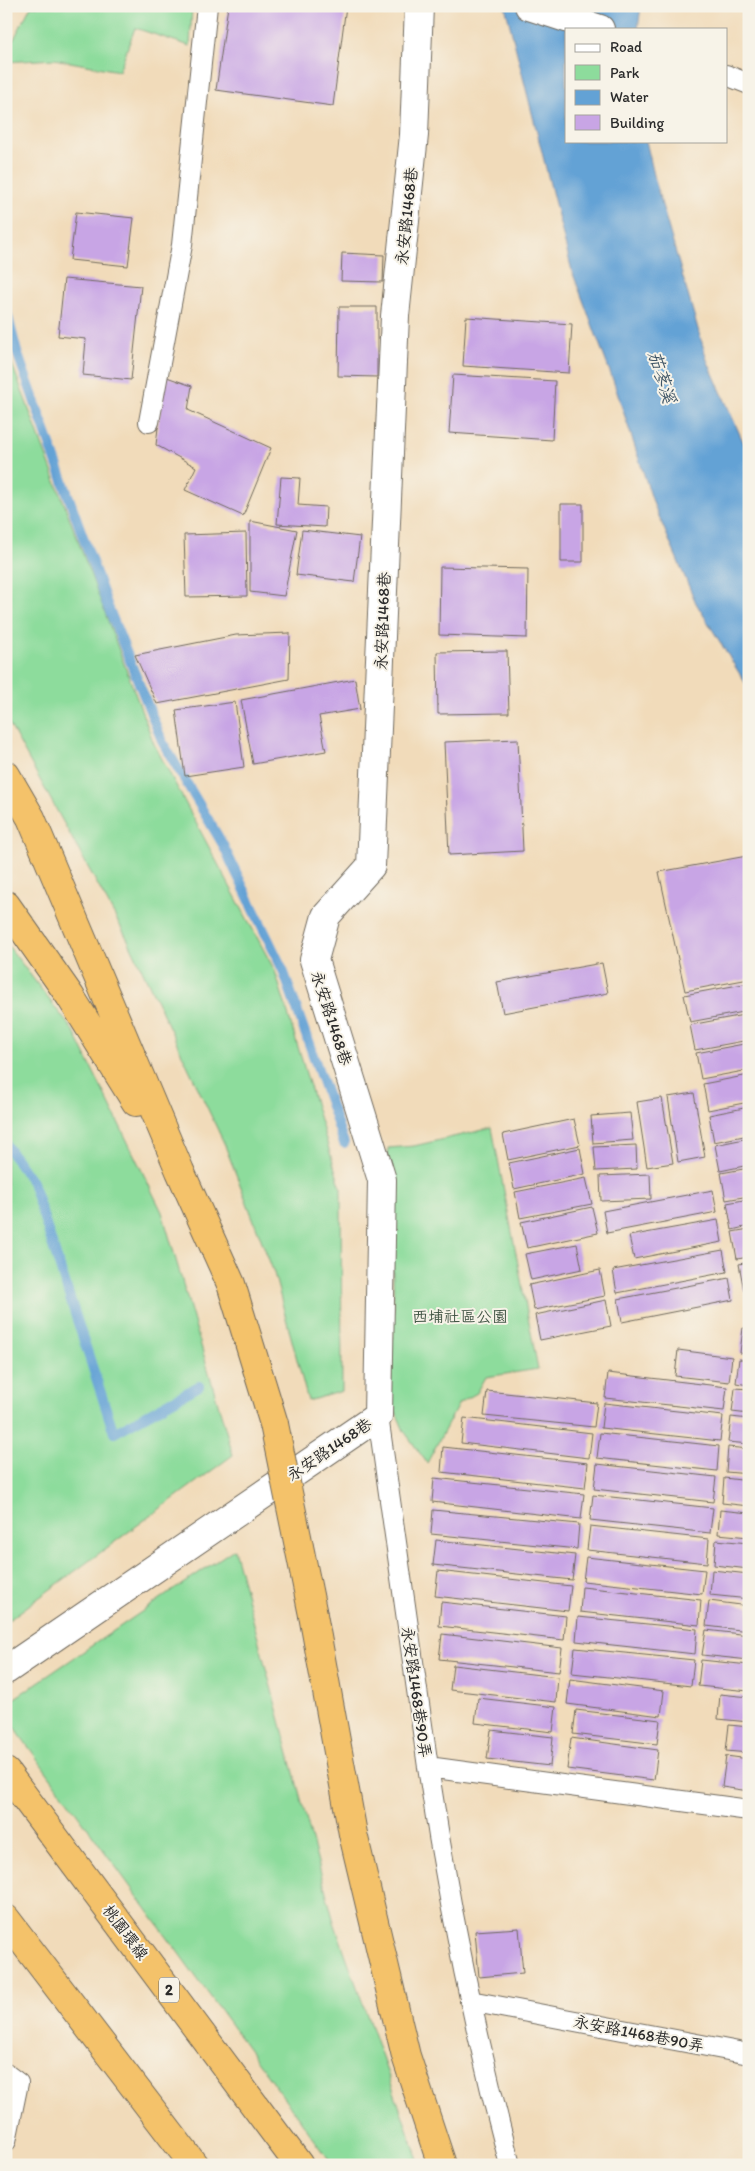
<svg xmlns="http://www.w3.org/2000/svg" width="755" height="2171" font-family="Itim,'LXGW WenKai TC',sans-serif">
  <rect width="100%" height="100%" fill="#f7f3e8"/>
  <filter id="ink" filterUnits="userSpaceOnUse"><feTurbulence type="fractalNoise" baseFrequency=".02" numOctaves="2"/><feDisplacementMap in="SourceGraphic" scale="10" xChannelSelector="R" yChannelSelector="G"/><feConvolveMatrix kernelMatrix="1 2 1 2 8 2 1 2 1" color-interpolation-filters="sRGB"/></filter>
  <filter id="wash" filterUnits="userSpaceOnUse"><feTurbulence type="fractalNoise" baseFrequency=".0096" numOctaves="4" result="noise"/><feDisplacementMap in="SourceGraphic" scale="20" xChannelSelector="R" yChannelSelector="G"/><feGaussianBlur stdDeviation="1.12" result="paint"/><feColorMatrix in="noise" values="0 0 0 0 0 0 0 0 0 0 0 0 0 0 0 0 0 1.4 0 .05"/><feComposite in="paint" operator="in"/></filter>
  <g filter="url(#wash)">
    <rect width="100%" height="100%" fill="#f1dbba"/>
    <path fill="#8ddc9c" stroke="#5c8464" d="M31,6H192L190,46L135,28L119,71L54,59L6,62V54Z
      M6,348L154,744L275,971L341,1189L342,1391L308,1401L274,1273L224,1143L128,940L6,718Z
      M6,943L74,1032L162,1212L233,1455L6,1622Z
      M492,1128L538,1369L486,1377L477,1393L459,1403L427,1463L404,1431L390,1398L394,1303L388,1148L414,1146Z
      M234,1549L334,1922L420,2165H333L6,1716V1704Z"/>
    <path fill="#63a2d5" stroke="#476680" d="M505,6H641L638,29H566V141H646L657,188L707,360L749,455V689L696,603L654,505L613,380L572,271Z"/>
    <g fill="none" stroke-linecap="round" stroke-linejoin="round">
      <path stroke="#63a2d5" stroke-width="10" d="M6,309L17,352L107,604L163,743L222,843L283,970L344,1143
        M6,1145L32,1182L114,1433L199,1386"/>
    </g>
    <g id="blocks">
      <path fill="#c8a5e5" d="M228,6H346L333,106L216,90Z
        M76,212L134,218L128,266L70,260Z
        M342,253L384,255L383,282L341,281Z
        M64,279L141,286L131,380L83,375L86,339L58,336Z
        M339,307H377V377L338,376Z
        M466,317L572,324L569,373L463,366Z
        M453,375L555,381L552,440L449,433Z
        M164,376L192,386L188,410L271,448L243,516L185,490L196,467L156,445Z
        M281,477L300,478L298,505L326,507L325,527L277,524Z
        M561,504H583V562H561Z
        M250,521L297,530L284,596L250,592Z
        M302,530L360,537L354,582L296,575Z
        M246,533L247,596L186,597L184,535Z
        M440,567L528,569L527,638L439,635Z
        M290,633L289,679L157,704L135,655L236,635Z
        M507,651L509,713L438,714L437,652Z
        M355,679L360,709L319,716L326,751L253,764L241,700Z
        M235,702L244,767L185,776L176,710Z
        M518,739L523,851L449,855L444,742Z
        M747,856L749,979L685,991L659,872Z
        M602,963L608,993L503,1013L497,982Z
        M749,983V1011L690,1022L684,995Z
        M749,1014V1040L695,1050L690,1025Z
        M749,1043V1070L701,1079L696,1053Z
        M749,1075V1102L708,1110L703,1084Z
        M694,1093L705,1157L678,1162L668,1097Z
        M662,1098L673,1163L647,1167L637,1102Z
        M749,1107V1135L714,1142L709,1115Z
        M630,1113L633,1140L593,1143L591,1116Z
        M574,1119L580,1145L508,1160L503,1134Z
        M749,1138V1165L720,1171L715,1145Z
        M636,1145L637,1169L596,1171L594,1147Z
        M580,1148L585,1174L514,1189L509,1163Z
        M749,1168V1196L726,1200L721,1173Z
        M650,1174L651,1199L601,1201L600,1176Z
        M586,1178L592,1204L520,1218L515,1192Z
        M713,1190L717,1212L607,1233L603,1211Z
        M749,1199V1226L732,1230L727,1203Z
        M592,1207L598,1233L527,1248L521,1222Z
        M718,1220L722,1242L634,1259L629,1236Z
        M749,1229V1257L737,1259L732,1232Z
        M577,1244L582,1269L531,1280L525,1254Z
        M723,1250L727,1272L617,1293L613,1270Z
        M749,1262V1290L744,1291L739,1264Z
        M600,1270L605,1296L534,1310L529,1285Z
        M729,1278L733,1300L622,1322L618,1299Z
        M606,1300L611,1326L540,1340L535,1315Z
        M743,1328L749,1329V1354L740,1353Z
        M678,1350L732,1357L729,1382L675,1376Z
        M739,1359L749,1360V1385L736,1383Z
        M608,1373L727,1387L724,1411L605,1398Z
        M735,1388L749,1389V1414L732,1412Z
        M487,1391L597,1403L594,1427L484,1416Z
        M604,1403L723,1416L720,1441L601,1428Z
        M731,1417L749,1419V1444L728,1442Z
        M464,1418L592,1433L589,1458L461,1443Z
        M600,1433L719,1446L717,1471L597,1458Z
        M443,1447L588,1463L585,1488L441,1472Z
        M728,1447L749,1449V1474L726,1472Z
        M597,1464L716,1477L713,1502L594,1489Z
        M434,1478L584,1494L581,1519L432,1502Z
        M724,1478L749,1481V1506L722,1503Z
        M593,1495L713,1508L710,1533L590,1520Z
        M433,1510L579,1524L577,1549L431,1534Z
        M720,1510L749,1513V1537L718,1534Z
        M590,1526L709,1539L707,1563L587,1550Z
        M436,1540L575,1555L572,1580L433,1565Z
        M716,1540L749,1543V1569L714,1565Z
        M586,1557L705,1570L702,1594L583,1581Z
        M712,1570L749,1574V1599L710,1595Z
        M438,1571L571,1586L568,1611L435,1596Z
        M582,1587L701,1600L699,1625L580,1612Z
        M709,1601L749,1606V1631L706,1626Z
        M441,1602L566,1616L564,1640L439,1626Z
        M578,1617L697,1629L695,1654L576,1641Z
        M706,1630L749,1635V1660L702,1655Z
        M442,1634L562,1648L559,1672L439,1659Z
        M575,1648L694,1660L691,1686L572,1673Z
        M701,1660L749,1665V1691L698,1686Z
        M453,1665L558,1677L556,1702L450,1690Z
        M570,1679L664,1691L661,1716L567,1704Z
        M720,1694L749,1697V1722L718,1719Z
        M478,1698L556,1707L553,1732L475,1723Z
        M576,1710L660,1720L657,1744L573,1734Z
        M729,1725L749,1727V1753L726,1751Z
        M491,1730L553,1737L550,1766L487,1759Z
        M571,1738L658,1750L654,1780L567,1769Z
        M726,1756L749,1759V1791L722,1787Z
        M519,1928L523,1973L479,1977L475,1931Z"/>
    </g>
  </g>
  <g filter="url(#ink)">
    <use href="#blocks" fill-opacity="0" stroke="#70695d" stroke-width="1"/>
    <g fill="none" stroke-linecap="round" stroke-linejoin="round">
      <g stroke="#70695d" stroke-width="22">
        <path id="lane" d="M726,75L749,84
          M149,422L182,245L207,6
          M378,1416L428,1767L749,1810
          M428,1767C448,1901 475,2034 510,2165
          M470,2001L749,2054
          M6,2074L18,2083L6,2141"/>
      </g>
      <g stroke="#70695d" stroke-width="30">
        <path id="street" d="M529,6L600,29
          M6,1670L378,1416L382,1180L314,960L326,916L371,866L395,316L414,135L419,6"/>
      </g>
      <g stroke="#70695d" stroke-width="30">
        <path id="highway" d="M6,775L31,818L180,1171L231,1284L274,1424
          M6,905L70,996L136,1102
          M313,1615L353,1834L406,2056L442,2165
          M6,1772L299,2165
          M6,1919L194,2165"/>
      </g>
      <use href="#lane" stroke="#fff" stroke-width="20"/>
      <use href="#street" stroke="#fff" stroke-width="28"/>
      <use href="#highway" stroke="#f4c26a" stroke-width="28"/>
      <g stroke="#70695d" stroke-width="30" stroke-linecap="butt">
        <path id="highway-bridge" d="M274,1424L313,1615"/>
      </g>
      <use href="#highway-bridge" stroke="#f4c26a" stroke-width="28"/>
    </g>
  </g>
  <g text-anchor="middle" stroke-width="4" stroke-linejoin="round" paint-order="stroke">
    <rect fill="#f7f3e8" stroke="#686764" stroke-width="1" x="159" y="1977.5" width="20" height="25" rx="4"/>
    <g font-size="15" font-weight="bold" fill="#2b2b2b">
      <text x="169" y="1995">2</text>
    </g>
    <g font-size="16" fill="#2b2b2b" stroke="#f7f3e8">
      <text transform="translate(406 216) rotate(-84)" y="6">永安路1468巷</text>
      <text transform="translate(382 621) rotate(-88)" y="6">永安路1468巷</text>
      <text transform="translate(332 1018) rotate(72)" y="6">永安路1468巷</text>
      <text transform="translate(329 1449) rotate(-34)" y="6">永安路1468巷</text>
      <text transform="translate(417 1692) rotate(82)" y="6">永安路1468巷90弄</text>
      <text transform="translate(126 1932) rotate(53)" y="6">桃園環線</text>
      <text transform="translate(639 2033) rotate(11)" y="6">永安路1468巷90弄</text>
    </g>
    <g font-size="16" fill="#445747" stroke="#f7f3e8">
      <text x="460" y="1322">西埔社區公園</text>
    </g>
    <g font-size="18" font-style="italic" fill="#3f5566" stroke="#f7f3e8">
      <text transform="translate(662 377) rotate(73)" y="6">茄苳溪</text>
    </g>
  </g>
  <rect width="755" height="2171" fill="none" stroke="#f7f3e8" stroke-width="25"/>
  <rect x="565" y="28" width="162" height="115" fill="#f7f3e8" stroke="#a5a39c"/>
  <rect x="575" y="44" width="25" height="8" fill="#ffffff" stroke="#a5a39c"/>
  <text x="610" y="52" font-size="15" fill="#2b2b2b">Road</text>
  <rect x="575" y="65" width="25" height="15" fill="#8ddc9c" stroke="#a5a39c"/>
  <text x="610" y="78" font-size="15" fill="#2b2b2b">Park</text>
  <rect x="575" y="90" width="25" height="15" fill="#63a2d5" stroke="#a5a39c"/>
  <text x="610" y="102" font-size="15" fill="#2b2b2b">Water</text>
  <rect x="575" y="115" width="25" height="15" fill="#c8a5e5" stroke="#a5a39c"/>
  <text x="610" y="128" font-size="15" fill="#2b2b2b">Building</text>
</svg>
